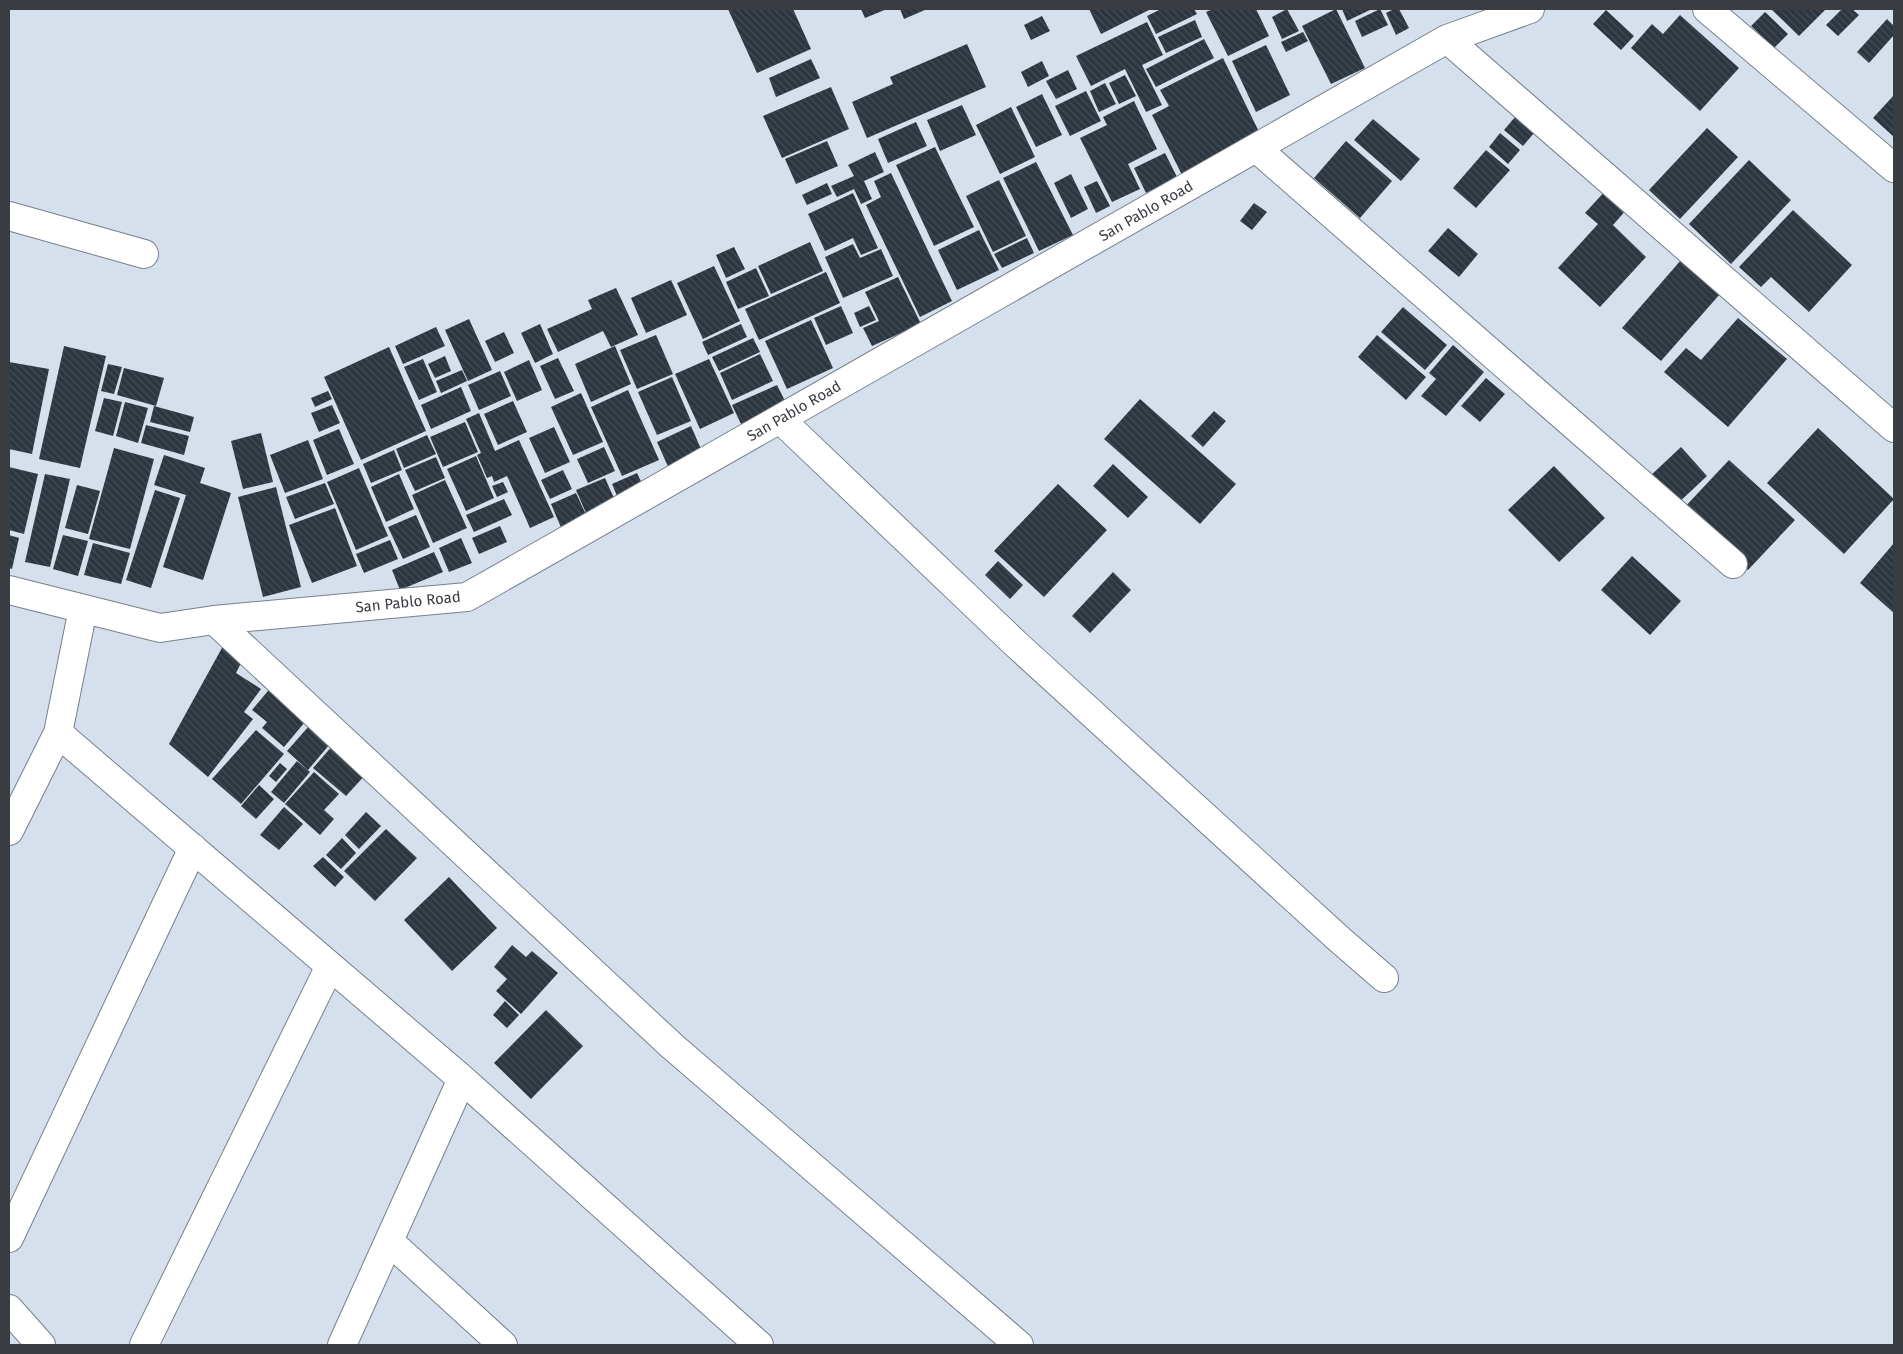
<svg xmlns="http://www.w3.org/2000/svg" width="1903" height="1354" font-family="'Fira Sans',sans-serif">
  <defs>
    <pattern id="building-back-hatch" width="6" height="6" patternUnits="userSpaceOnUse" patternTransform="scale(1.25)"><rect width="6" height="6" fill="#2d363f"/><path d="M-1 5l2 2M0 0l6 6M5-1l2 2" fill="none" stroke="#444b53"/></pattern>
  </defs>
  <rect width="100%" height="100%" fill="#d5e0ec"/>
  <path fill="url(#building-back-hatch)" d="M728,9H793L811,49L757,73Z
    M861,9H887L865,18Z
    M900,9H927L904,19Z
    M1089,9H1151L1101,34Z
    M1161,9H1194L1197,14L1156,34L1147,16Z
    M1213,9H1256L1269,36L1228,56L1206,12Z
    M1287,9L1299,31L1282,39L1272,17Z
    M1336,9L1365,68L1331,84L1302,26Z
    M1342,9H1372L1347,21Z
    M1380,9L1388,25L1362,37L1355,21Z
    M1394,9H1399L1409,28L1396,35L1386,13Z
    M1771,9H1826L1799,36Z
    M1842,9H1852L1859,15L1838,36L1826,25Z
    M1606,10L1634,36L1621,50L1593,24Z
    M1765,12L1788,34L1774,48L1751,26Z
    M1680,15L1739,68L1700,111L1631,48L1652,24L1663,34Z
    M1042,16L1050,31L1031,40L1024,25Z
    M1887,19L1894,26V35L1869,63L1857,52Z
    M1195,20L1202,37L1166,53L1158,37Z
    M1147,22L1163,55L1142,65L1162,105L1146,112L1125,69L1091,86L1076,56Z
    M1303,32L1308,41L1286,52L1281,42Z
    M1204,39L1214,58L1156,87L1146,69Z
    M967,44L986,87L867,138L852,102L893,84L890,77Z
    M1266,45L1290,95L1256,112L1232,61Z
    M1223,58L1262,138L1183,177L1152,115L1169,106L1160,90Z
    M811,59L820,78L776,97L769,78Z
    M1042,61L1049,76L1028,87L1021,72Z
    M1068,70L1077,89L1056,99L1046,81Z
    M1125,75L1136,96L1119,104L1109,83Z
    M1105,83L1116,104L1099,112L1090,91Z
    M831,87L849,129L782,158L763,116Z
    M1086,91L1101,121L1070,136L1055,106Z
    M1042,94L1062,135L1036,147L1016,107Z
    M1894,95V137L1873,118Z
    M1134,101L1157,149L1128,164L1140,189L1112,202L1080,138L1107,125L1103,117Z
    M962,105L976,135L940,151L927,120Z
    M1011,107L1035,157L1000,174L976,125Z
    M1521,110L1540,126L1523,146L1504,130Z
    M1373,119L1420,159L1401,181L1354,140Z
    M916,122L927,146L888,163L878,139Z
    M1707,128L1738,157L1680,219L1649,190Z
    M1500,133L1520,150L1508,164L1489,147Z
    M827,141L838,166L796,184L785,159Z
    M1346,141L1392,181L1360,218L1314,178Z
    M935,147L974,227L934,246L896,165Z
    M1486,150L1510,170L1476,208L1453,188Z
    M875,152L884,172L864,181L872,199L861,204L854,189L837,197L831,186L854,176L848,165Z
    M1165,153L1177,177L1146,193L1134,168Z
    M1749,160L1791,200L1731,264L1689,224Z
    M1036,162L1073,235L1039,251L1003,178Z
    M891,173L952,301L920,317L866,205L881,197L874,181Z
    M1071,174L1088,209L1071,218L1054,183Z
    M999,180L1026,236L993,252L966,196Z
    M1097,181L1110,206L1096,213L1084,187Z
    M827,183L832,194L807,205L802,195Z
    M1606,190L1627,209L1613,225L1646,257L1600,307L1558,268L1598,224L1585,213Z
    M853,193L878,248L861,255L853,238L825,251L808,214Z
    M1254,203L1267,212L1252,230L1240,221Z
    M1793,210L1852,265L1809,312L1771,277L1761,287L1739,267Z
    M1448,228L1478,254L1459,277L1428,251Z
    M979,230L999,270L957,290L938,250Z
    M1027,238L1034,253L1002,268L994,254Z
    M810,242L823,271L771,294L758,266Z
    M853,244L860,258L881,249L893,276L843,298L825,257Z
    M734,247L745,269L726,278L716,255Z
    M1681,260L1720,294L1661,361L1622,328Z
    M714,266L740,321L703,339L677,283Z
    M756,268L769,296L738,309L726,282Z
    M826,272L840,303L759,340L745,309Z
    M898,277L921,324L872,346L863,328L879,321L865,292Z
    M671,280L687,315L646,333L631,298Z
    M616,288L638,335L611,347L603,331L558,352L547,329L592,309L588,300Z
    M841,306L853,333L826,345L814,318Z
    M869,306L876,320L860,327L854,313Z
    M1403,307L1447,345L1425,370L1381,332Z
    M1738,318L1787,359L1728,427L1664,372L1686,348L1701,360Z
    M469,319L492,370L468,381L445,330Z
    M811,320L833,368L787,389L765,341Z
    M540,324L553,354L535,363L521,333Z
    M741,324L747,337L708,355L702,342Z
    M436,327L445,346L403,364L395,346Z
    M504,332L514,353L495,362L485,341Z
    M656,335L673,374L637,389L620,350Z
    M1377,335L1426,377L1406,400L1358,357Z
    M753,338L760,352L719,371L712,357Z
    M1453,345L1484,372L1446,416L1421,396L1436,379L1429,373Z
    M64,346L106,356L80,468L39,459Z
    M615,346L631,384L591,402L575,364Z
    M389,347L426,431L361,460L324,377Z
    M760,354L773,381L732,400L720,373Z
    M445,356L451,371L435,378L428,364Z
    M558,358L574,391L555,399L540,366Z
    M423,359L437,392L419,400L404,367Z
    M709,359L734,413L700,429L675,374Z
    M529,360L542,390L517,401L504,372Z
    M9,362L49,369L32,454L9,449Z
    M108,364L122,367L114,394L101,391Z
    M124,368L164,378L156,406L117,395Z
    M462,370L467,381L441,393L436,381Z
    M500,371L511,396L479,410L468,385Z
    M672,377L691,421L657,435L638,392Z
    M1486,378L1505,394L1480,422L1461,406Z
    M777,385L786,403L741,424L732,405Z
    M461,387L471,411L431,429L421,405Z
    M628,390L659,460L622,476L591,407Z
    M328,391L332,399L315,407L311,398Z
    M581,393L603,442L573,455L551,407Z
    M104,398L122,402L113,436L95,431Z
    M1140,399L1236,484L1200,524L1104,439Z
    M513,401L527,432L498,445L484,414Z
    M125,402L148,408L138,443L116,436Z
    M332,405L340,423L319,432L311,413Z
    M154,406L194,417L190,432L150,422Z
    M1214,411L1226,421L1203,447L1191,436Z
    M479,413L495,451L519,440L554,517L530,528L507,476L494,482L492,476L487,478L477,455L481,453L466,419Z
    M465,422L478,452L443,467L430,437Z
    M146,425L189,436L184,455L141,443Z
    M691,426L704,456L670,471L657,442Z
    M554,427L570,462L545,473L529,438Z
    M1818,428L1894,499L1844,554L1767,483Z
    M339,429L354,464L327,475L313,440Z
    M261,433L273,482L243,489L231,441Z
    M427,435L436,454L404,468L396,449Z
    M308,440L323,479L285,493L270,455Z
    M604,447L615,471L588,483L577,459Z
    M1681,447L1707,476L1675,506L1648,478Z
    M114,448L154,459L130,549L89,539Z
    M394,450L402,470L371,483L363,464Z
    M164,455L205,468L200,483L231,493L203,580L163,567L186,495L154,485Z
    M476,456L494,498L466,511L447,469Z
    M436,457L445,478L415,491L405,470Z
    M1729,460L1795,520L1748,570L1682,510Z
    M1113,464L1148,497L1128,518L1093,486Z
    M1554,466L1605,518L1559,562L1508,510Z
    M9,467L38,474L24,534L9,530Z
    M359,468L388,536L356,550L327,482Z
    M563,470L572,489L550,499L541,480Z
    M637,473L646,492L620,503L612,484Z
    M45,474L70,479L50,567L25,562Z
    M399,474L414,509L386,522L371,487Z
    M605,478L618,507L589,520L576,490Z
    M445,480L467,528L433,543L412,495Z
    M503,482L508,492L497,497L492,486Z
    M325,483L334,504L295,519L286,497Z
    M1058,484L1107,530L1044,597L994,551Z
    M77,485L100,491L88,534L65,528Z
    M276,487L301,587L263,597L238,497Z
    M155,490L180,498L151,588L126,580Z
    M576,493L589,521L563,532L551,504Z
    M504,499L512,515L474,532L466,515Z
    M335,508L357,566L312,583L289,525Z
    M416,515L430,547L403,559L388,527Z
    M500,526L507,542L479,554L472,538Z
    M9,535L19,538L12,569L9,568Z
    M63,535L88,541L78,576L53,569Z
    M461,538L472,563L449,572L439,548Z
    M390,540L398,559L364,573L356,554Z
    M93,543L130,553L121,584L84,575Z
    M1894,543V613L1860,583Z
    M434,552L443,572L400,590L392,570Z
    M1632,556L1681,601L1650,635L1601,590Z
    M998,561L1023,585L1010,599L985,575Z
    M1113,572L1131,590L1090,633L1072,616Z
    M223,646L242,661L236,673L261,689L244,712L253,719L208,777L169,744Z
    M273,685L310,716L284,747L262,728L267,722L252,710Z
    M309,726L330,744L308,770L287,751Z
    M256,730L284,754L241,804L212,779Z
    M334,744L367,773L346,796L313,768Z
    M297,761L310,772L284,803L271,792Z
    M280,763L287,769L276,782L269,776Z
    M314,772L339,794L324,810L334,819L320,835L285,804Z
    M259,785L274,799L256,819L241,806Z
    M284,807L303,824L279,850L260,835Z
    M366,812L381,826L359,849L345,835Z
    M386,829L417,858L375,901L344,871Z
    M342,838L356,853L341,869L326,855Z
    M323,857L344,877L335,887L313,866Z
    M449,877L497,928L452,971L404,920Z
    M512,945L526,957L532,951L558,973L521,1014L496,991L507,979L494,967Z
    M505,1001L519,1015L507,1028L493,1015Z
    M546,1010L583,1046L531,1099L494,1063Z"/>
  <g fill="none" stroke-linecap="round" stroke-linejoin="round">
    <g stroke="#76818b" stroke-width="30">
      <path id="street" d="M1707,9L1894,168
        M1447,39L1894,428
        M1256,148L1733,564
        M9,216L144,254
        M780,419L1017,645L1339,939L1384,978
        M9,590L160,628L214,620L467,597L1447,39L1530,9
        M214,620L672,1046L1019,1345
        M58,733L462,1079L342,1345
        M9,831L58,733L83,609
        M462,1079L759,1345
        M9,1238L193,848
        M389,1241L503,1345
        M9,1309L41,1345
        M144,1345L330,966"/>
    </g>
    <use href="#street" stroke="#fff" stroke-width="28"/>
  </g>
  <g text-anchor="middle" stroke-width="5" stroke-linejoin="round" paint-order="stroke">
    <g font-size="15" fill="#393d42" stroke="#fff">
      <text transform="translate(1146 211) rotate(-30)" y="5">San Pablo Road</text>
      <text transform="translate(794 411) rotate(-30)" y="5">San Pablo Road</text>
      <text transform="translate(408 602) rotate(-6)" y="5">San Pablo Road</text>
    </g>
  </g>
  <rect width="1903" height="1354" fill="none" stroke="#393d42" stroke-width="20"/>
</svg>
